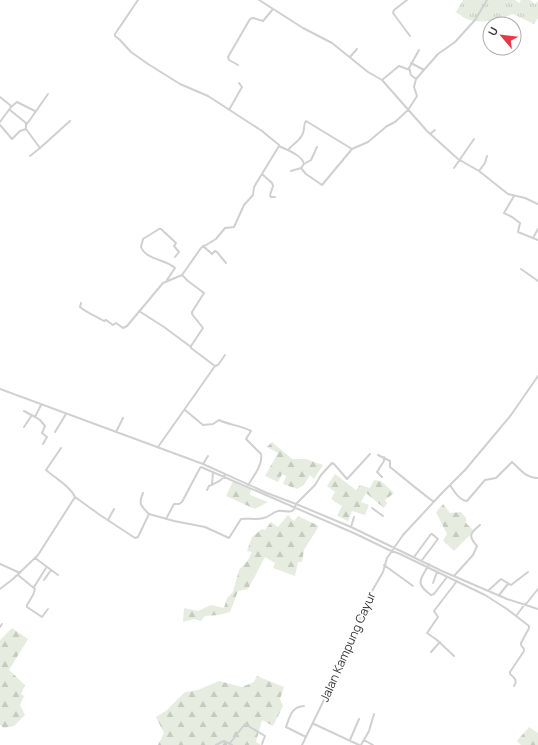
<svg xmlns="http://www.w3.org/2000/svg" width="538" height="745" font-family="Manrope,sans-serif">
  <defs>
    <pattern id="grass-tufts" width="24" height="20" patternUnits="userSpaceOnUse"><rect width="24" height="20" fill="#e6ecdf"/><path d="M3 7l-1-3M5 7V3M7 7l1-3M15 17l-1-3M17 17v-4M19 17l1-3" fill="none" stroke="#c6cbc0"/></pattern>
    <pattern id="forest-firs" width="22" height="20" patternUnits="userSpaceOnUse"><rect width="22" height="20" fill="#e6ecdf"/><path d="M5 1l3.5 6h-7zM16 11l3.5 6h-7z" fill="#c6cbc0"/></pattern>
  </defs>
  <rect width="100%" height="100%" fill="#fff"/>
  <path fill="url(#grass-tufts)" d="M463,0H515L519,3L521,0H530L535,4L538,1V18L534,24L513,14C500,19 484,24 470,20C465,19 460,15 456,12Z"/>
  <path fill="url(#forest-firs)" d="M272,442L292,459H306L323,465L314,479L310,475L304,485L297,489L283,484L286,476L282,474L278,482L265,476L278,453L267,447Z
    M335,474L356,490L360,485L370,488L374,480L381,481L394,493L385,500L387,503L384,508L366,493L361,502L369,505L365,515L352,511L348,521L337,516L342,506L331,499L335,492L327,486Z
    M233,481L251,489L250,495L268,502L255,509L226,496Z
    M443,504L450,513L461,512L466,518V523L474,531L454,551L443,540L447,534L436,512Z
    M288,515L294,521L298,516L319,526L304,550L302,562H298L295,576L273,568L275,563L265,557L248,589L238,591L230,612L219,615L205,616L201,621L194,619L183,622L184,608L198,611L211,605L224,608L227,598L233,592L239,570L248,560L252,552L247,551L252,537L262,529L265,530L271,522L278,527Z
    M12,628L28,639L9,670L25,685L21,694L24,696L20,705L25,715L14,726L4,728L0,725V640Z
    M257,676L284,687L280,699L283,706L273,726L262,720L256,742L261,745H158L164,733L156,717L167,710L185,692L198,690L219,681L242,687L254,682Z
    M529,727L538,733V745H521L517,741Z"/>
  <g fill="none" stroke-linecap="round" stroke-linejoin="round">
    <path stroke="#d0d0d0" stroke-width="2" d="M138,0L115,34V36L120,40L131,52L148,64L180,84L208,96L262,131L279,145
      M259,0L303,28L332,43L368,72L382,80L427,131L458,159L479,171L508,194L525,198L538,204
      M407,0L394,10L393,13L410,36
      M350,57L357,49
      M411,63L424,70
      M238,65L229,60L228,57L250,19L253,18L263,21L273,9
      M416,79L411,75L409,68L419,50
      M382,80L399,66L410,70
      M0,97L10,105L11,107L0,122
      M11,107L17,102L35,111
      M10,110L26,123V129L40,148L30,156
      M229,110L242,87L239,83
      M27,124L48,94
      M0,125L12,139L20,131L26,129
      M430,134L435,130
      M40,148L70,121
      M288,150C293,144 301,140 303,133C305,128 303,125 306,121L352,149
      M304,164L311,160L317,147
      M301,168L306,174L322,185L352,149L368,142L387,126L395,122L408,110L417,96L414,87L416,79L438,54L455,42L475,20L487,0
      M454,168L474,139
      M479,171L485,163L487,156
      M262,174L272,183L273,186L270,195L271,197H275
      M514,196L504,213L512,217L520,223L518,232L538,240
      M533,238L538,229
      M203,246L212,254L215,251L217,252L226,263
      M521,269L538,281
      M182,275L188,281L204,293L192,312V314L203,328L191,346V348L215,366
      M167,280L175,268C166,259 146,260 141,247L143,239L159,229H161L176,243L174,246L179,252L175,257
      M81,303L80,307C87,313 96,316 104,321L106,320L113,325L116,323L123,328L127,326L163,283L182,275L201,248L216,239L225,228L234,227L244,205L253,195L254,187L279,146C287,150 302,155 304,164L301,168L291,171
      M139,311L164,327L191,347
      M0,389L203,464L267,493L296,504L351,527L442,571L507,599L538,609
      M41,405L35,417L40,420L45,426L42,433L47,437L43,444
      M185,410L203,425L213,424L219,420C229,425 240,425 251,431L246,439L261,454C263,464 254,476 248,485
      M24,411L35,417
      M24,427L32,415
      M55,432L66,414
      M116,432L123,418
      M158,447L215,366L218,365L225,355
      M61,448L46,470C55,478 70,486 75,497
      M378,455L390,461V467C405,479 419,491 434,502
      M203,464L208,456
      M201,467L356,534L389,550L400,554L485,595L507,609L529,626V628L521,643V645L524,649V651L510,672V674C514,677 518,681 514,686
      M382,477L377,472L384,461V457
      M212,485L213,472
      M450,485C454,491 459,500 467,501L485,480L496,478L512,462C520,469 527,479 538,478
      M207,490L209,486C215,483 223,481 225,474
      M143,493C138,504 141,506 149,514
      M372,508L383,516
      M166,519L174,504H179L182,502L200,468
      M108,520L114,509
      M351,527L354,517
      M414,557L431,534H432L438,539L422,560
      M35,558L58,575
      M0,564L20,573
      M429,564C422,579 413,582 431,595L434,594L447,577
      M384,565L413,586
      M18,575L35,589L33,595L27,605V607L42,617L48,609
      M454,576L473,555L477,546C467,535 471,533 480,525
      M44,580L51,570
      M433,583L437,572
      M34,587L46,568
      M0,589L13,579L38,555L75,497L100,515L135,538L138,537L149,514L174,521L205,527L229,538L241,519C248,518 256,520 264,518C269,517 273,512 278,511C285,509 293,517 296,504L315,485L321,475L332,463L334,464L347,479L370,454
      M488,591L501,579L511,585L528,572
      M499,595L508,584
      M526,604L538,589
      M516,616L525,604
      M0,627L2,624
      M431,652L440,642
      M454,656L437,640L427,633L438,617L434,611L457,581
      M304,706C291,707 290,716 286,727L306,737
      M314,724L359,745
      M350,740L359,719
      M364,740L373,745
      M230,743L245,724L265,736L262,744
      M216,745L224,741L232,745
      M302,745L323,702L352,639L368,598L383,572L387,558L403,535L442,493L465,470L491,439L511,415L538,376
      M361,745L369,731L374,714"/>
  </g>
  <g text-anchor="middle" stroke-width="4" stroke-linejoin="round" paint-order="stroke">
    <g font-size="12" fill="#333" stroke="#fff">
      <text transform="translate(348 647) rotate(-66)" y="4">Jalan Kampung Cayur</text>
    </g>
  </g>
  <g transform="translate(502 36) rotate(298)"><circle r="19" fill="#ffffff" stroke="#adadad"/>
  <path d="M0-3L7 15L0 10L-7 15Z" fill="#e63946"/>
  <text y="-6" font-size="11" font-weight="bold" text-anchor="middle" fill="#333333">U</text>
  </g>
</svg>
